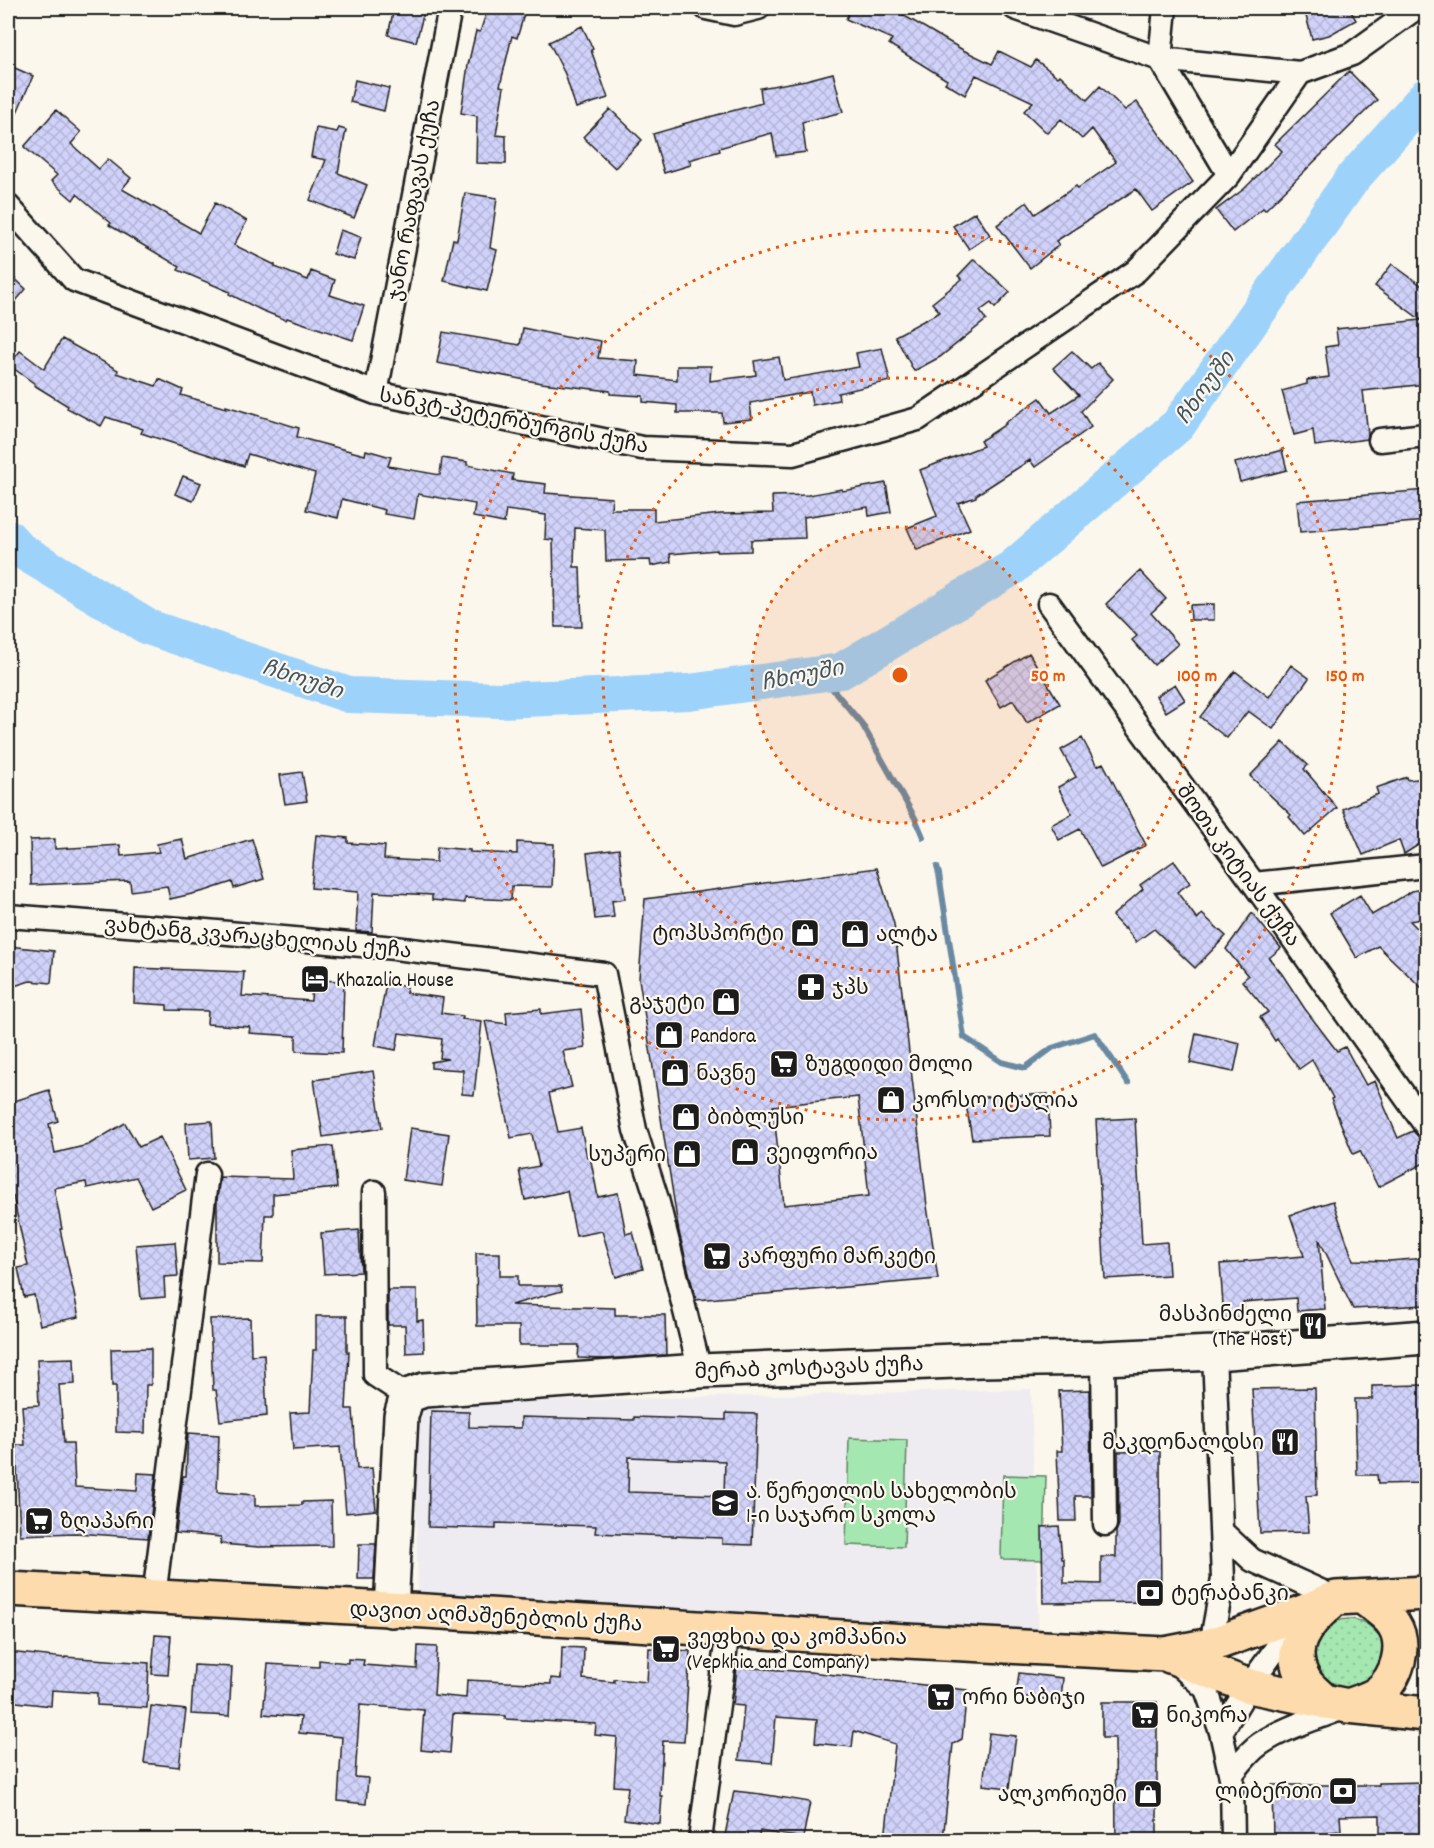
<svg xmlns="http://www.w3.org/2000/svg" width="1434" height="1848" font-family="Dekko,'Noto Sans Georgian',sans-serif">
  <defs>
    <pattern id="grass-dots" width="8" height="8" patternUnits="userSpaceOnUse" patternTransform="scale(1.5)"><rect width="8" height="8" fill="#a5e7b1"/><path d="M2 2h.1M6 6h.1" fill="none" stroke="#8dc698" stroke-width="1.8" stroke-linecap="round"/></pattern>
    <pattern id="building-cross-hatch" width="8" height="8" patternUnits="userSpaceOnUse" patternTransform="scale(1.5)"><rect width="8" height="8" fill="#d1d2fa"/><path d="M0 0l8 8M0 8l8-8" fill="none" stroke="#b3b4d6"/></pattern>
  </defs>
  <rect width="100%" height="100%" fill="#fbf7ec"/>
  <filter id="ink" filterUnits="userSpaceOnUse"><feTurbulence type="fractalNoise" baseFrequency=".0167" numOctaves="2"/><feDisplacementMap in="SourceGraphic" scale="12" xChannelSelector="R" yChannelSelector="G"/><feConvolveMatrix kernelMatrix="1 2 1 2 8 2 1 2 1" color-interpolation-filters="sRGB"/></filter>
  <g filter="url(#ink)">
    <path fill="#eeecf0" d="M1031,1389L1039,1637L418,1594L414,1412L424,1404Z"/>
    <path fill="url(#grass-dots)" stroke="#608266" stroke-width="1.5" d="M1315 1653a34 34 0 1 1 68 0a34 34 0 1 1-68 0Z"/>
    <path fill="#a5e7b1" stroke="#608266" stroke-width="1.5" d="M849,1438L907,1440L904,1547L846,1545Z
      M1003,1475L1046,1476L1044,1560L1001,1559Z"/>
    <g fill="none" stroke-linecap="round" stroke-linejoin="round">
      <path stroke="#6989a2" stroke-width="6" d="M820,674L862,724L915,818L923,837
        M937,867L939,874L964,1037L1002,1062L1025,1068L1052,1048L1095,1034L1128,1083"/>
      <path stroke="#9dd2fb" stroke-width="36" d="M8,537L20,550L148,627L349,695L499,700L689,692L841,671L1012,568L1178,425L1353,178L1426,96"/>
    </g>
    <path fill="url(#building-cross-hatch)" stroke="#1c1c1c" stroke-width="1.5" fill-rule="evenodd" d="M394,8H425L416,42L388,35Z
      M488,8H526L517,38L512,36L500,86L504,87L496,135L506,136V164L476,163L477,116L461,113L468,65L476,31L480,32Z
      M851,8H891L963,50L992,64L999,51L1031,67L1036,60L1058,77L1060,75L1087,100L1100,86L1125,110L1137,102L1193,182L1152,211L1136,189L1056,241L1059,245L1030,268L997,225L1027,202L1035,214L1076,186L1078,188L1116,162L1092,129L1082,139L1061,119L1047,133L1024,111L1033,102L976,75L965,95L945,83L947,80L889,44L892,39L846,19Z
      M1304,8H1349L1356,20L1329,35L1312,39Z
      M582,26L593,49L591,50L608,98L576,108L565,74L549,42Z
      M8,65L33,76L8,133Z
      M1349,71L1377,100L1265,210L1263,208L1233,232L1216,210L1244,189L1282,151L1275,144Z
      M833,73L843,112L802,122L806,152L776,156L772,133L719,148L720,151L689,160L691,165L664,173L653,134L684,125L683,124L762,103L760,88L806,80Z
      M355,80L389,88L384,111L350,102Z
      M610,109L642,140L615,168L583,137Z
      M56,110L81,132L71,144L99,169L108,159L131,178L122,189L199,233L215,203L247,221L234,245L275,265V267L308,280L311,271L335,280L330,295L364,306L353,340L287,318L286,320L261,310L229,294L230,292L178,270L180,267L109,225L111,223L77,194L73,200L51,181L57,175L24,147Z
      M316,128L337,132L339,128L346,130L338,173L367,185L354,218L310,200L326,160L311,157Z
      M465,193L497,198L490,248L497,250L487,291L444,281L453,239L457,240Z
      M975,212L990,235L969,249L953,226Z
      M340,230L361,237L354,260L333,254Z
      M974,259L1010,292L995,308L991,303L980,311L986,320L940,357L914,371L895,336L940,312L932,303L962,279L958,276Z
      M1392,264L1426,289V384L1363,391L1368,434L1367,439L1315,446L1313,430L1294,435L1282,391L1307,384V380L1329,377L1325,347L1338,345L1336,329L1421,320L1375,286Z
      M8,272L26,289L8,310Z
      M523,328L575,339L576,337L601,341L598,358L638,361L637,375L677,380V366H711L710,381L756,375L754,361L779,357L783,380L859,367L856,353L882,348L890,381L838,393L839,400L812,405L810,392L750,403L752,419L723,422L722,413H677V405L643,402V396L610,394V391L541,383L437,363L443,332L520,345Z
      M62,339L118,370L117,373L156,386L159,379L183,390L181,395L226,408V406L299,428L297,437L365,455L366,450L391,457L388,466L440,475L442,458L467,462V465L513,474L512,480L546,484L545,493L612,498L611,509H654V521L721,514L773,513L772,496L808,495L842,489L843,491L886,483L891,512L869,516L868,507L804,517L805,538L751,540V551L717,552V550L670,554L671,562L651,566L650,560L606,561L605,530L575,528L574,567H580L582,627H555L553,540L545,539L546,515L506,510L504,523L473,517L475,504L418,494L414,519L384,514L385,510L342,499L338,518L306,510L315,474L248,454L244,466L141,433L143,429L106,417L101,426L67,408L68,406L34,385L35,384L9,365L20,351L44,369Z
      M1072,351L1091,369L1098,363L1113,379L1081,411L1091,427L1035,467L1030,460L976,495V497L958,503L970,529L917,550L907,528L937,516L920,470L983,446L980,441L1006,424L1005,423L1040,398L1051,413L1079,395L1053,368Z
      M1282,450L1287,470L1240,482L1235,463Z
      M183,476L201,483L193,501L175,494Z
      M1426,490V521L1300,532L1297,501Z
      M1140,571L1166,599L1151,613L1178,644L1154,665L1132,640L1137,636L1106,604Z
      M1214,604V620H1191L1190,605Z
      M1029,653L1060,704L1027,723L1013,700L1001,707L985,680Z
      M1291,665L1309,678L1273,729L1248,711L1227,738L1200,717L1235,671L1269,697Z
      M1175,684L1185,700L1166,712L1156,696Z
      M1082,738L1097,766L1103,763L1146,845L1101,868L1080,829L1059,840L1051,825L1072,814L1058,787L1076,777L1061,750Z
      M1283,742L1308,765L1304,769L1337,808L1305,836L1289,817L1291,815L1250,776Z
      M302,772L307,801L285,804L280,775Z
      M1407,777L1408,780L1426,778V840L1404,854L1399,840L1363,855L1343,809L1378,794L1376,788Z
      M316,835L348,838V843L385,846L384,859L436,862L437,847L470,850V852L517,854V842L554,844L552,887L512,886L511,900L465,898V903L432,900V895L374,892L372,932L356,931L358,892L311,888Z
      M55,839V849L120,845L121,856L159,852L157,844L182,839L187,859L252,839L264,879L234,888L232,882L205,891L170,899L167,886L131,891L130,881L31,885L30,840Z
      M619,849L625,899L612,901L614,917L595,919L587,853Z
      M1174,861L1190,883L1177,892L1197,919L1202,914L1226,936L1195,968L1154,929L1136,942L1125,928L1124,929L1112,916L1143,889L1140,885Z
      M877,868L894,924L927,1206L938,1279L696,1300L679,1232L639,979L645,899ZM858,1097L869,1196L784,1205L773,1106Z
      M1426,888V918L1410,921L1426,937V992L1378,946L1357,958L1330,913L1360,895L1372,915L1412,891Z
      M1252,913L1281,948L1269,958L1282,974L1305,1009L1337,1051L1345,1047L1366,1085L1375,1081L1384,1102L1383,1103L1398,1138L1413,1131L1420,1138L1426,1139V1162L1378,1187L1360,1151L1353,1154L1331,1099L1333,1098L1312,1060L1299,1069L1277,1039L1275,1041L1260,1017L1268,1012L1242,981L1248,976L1226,949Z
      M8,946L54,951L51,983L30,981L8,988Z
      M135,968L244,972L242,996L311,1001L312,980L344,981L342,1053L296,1051V1036L249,1033L250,1027L207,1024L208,1011L167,1010V1005L134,1003Z
      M386,983L407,987L406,993L443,998L441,1013L463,1016L462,1019L482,1021L474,1095L462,1094L463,1070L431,1068V1062L448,1059L440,1058L442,1039L399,1033L396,1050L375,1046Z
      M541,1009V1014L581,1009L585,1048L563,1051L572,1087L549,1093L558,1132L581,1128L587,1157L590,1156L598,1197L618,1193L626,1234L633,1232L643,1269L616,1277L602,1231L576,1236L567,1191L525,1200L519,1170L539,1166L532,1134L511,1138L485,1021L507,1024L506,1012Z
      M1196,1033L1240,1043L1234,1072L1190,1063Z
      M373,1071L382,1128L323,1137L314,1080Z
      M49,1090L58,1121L49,1124L55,1153L88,1145L125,1123L139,1147L160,1137L186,1190L151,1207L136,1177L87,1188L86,1182L54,1188L62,1229H60L79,1317L40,1325L34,1295L24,1297L18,1268L28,1266L13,1196L8,1198V1103Z
      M1048,1094L1050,1136L972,1139L965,1098Z
      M1135,1118L1142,1244L1167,1242L1169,1275L1105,1279L1096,1120Z
      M212,1121L214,1158L188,1160L186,1123Z
      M410,1128L449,1134L442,1186L403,1180Z
      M333,1146L337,1188L273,1194V1215H265L263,1263L217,1262V1199L220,1177L293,1179L291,1150Z
      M1333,1201L1353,1260L1389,1261L1426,1258V1305L1353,1309L1319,1239L1325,1309L1297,1311L1296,1298L1243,1302L1245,1316L1224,1318L1220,1264L1244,1262V1261L1304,1256L1290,1215Z
      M359,1230L361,1272L324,1274L321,1233Z
      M175,1242L178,1276L164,1277L165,1297L141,1299L136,1245Z
      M476,1253H500V1276H518V1286H561L562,1291L511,1305L615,1308V1315H665L666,1355L604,1359L578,1358L579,1345H519V1326H477Z
      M388,1290H417V1321L423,1320L424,1352L406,1353L405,1325H388Z
      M316,1316H347V1352H349L346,1409H353L357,1469L372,1468L376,1510L346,1513L340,1447L293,1450L290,1413L310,1412L313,1350H316Z
      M250,1318L251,1355L264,1354L267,1416L220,1421L216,1390H213L210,1319Z
      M151,1348V1385H146L145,1433L116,1432V1386H112L111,1349Z
      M74,1358L75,1384L59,1385L64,1443H73L75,1487L137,1491L138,1473L156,1474L148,1538L75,1533L20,1535L16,1445H25L22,1406L39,1405L37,1359Z
      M1426,1385V1483L1378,1484L1377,1475H1357L1355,1399H1372V1386Z
      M1315,1388L1317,1495L1306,1496L1309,1532L1260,1533L1252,1389Z
      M1090,1390L1091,1496H1075L1076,1521H1060L1057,1451H1062L1059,1391Z
      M431,1411L469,1412V1427L521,1428V1417L634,1420V1417L726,1420V1413L757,1414L752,1545L722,1544V1538L595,1533L596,1526L496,1523V1529L428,1527ZM629,1457L725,1461L724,1495L628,1492Z
      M188,1433L219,1435L217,1492L255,1495V1506L302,1505V1502L331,1501L332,1546L259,1547L220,1544L221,1537L176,1533L183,1476H186Z
      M1160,1451L1161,1602L1043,1603L1042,1527L1059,1526L1062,1559H1064V1583L1101,1584V1557H1116V1532L1119,1524L1118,1452Z
      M359,1544H376L374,1579H358Z
      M155,1635L171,1636L168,1675L152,1674Z
      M418,1646L437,1647L434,1695L466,1698L467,1680L551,1684V1678L561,1679L562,1647L584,1648L583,1679L614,1682V1679L647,1682L649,1648L690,1651L684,1742L663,1741L660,1796H662L660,1824L624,1819L628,1787L614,1786L617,1737L595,1735L596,1724L505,1719V1716L453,1714L450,1753L421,1750L424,1710L360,1705L355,1777L368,1778L366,1804L338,1801L342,1737L299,1733L301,1717L263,1714L268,1664L319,1667V1660L348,1663V1659L364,1660L363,1665L417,1669Z
      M8,1652L65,1658V1657L149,1663L147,1708L97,1705V1693L52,1690L51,1706L8,1701Z
      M194,1665L232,1667L229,1716L191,1714Z
      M737,1667L810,1672L967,1690L962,1739L953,1744L943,1840H885L895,1744L854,1731L852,1747L815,1743L817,1720L776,1717L772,1763L739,1760L744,1706L733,1705Z
      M1019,1673L1063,1678L1061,1701L1016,1696Z
      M1102,1702H1157V1840H1116L1115,1738H1102Z
      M151,1706L186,1710L179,1767L144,1763Z
      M989,1733L1016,1736L1009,1788L983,1785Z
      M1426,1782V1840H1380V1815L1340,1816L1341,1831L1328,1832L1329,1840H1273L1272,1785H1379V1783Z
      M734,1791L761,1794L810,1802L803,1838L760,1831L758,1840H724Z"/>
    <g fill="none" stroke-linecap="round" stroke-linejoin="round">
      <g stroke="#1c1c1c" stroke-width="27">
        <path id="street" d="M706,8L734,14L758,8
          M1015,8L1160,59L1300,73
          M1165,8L1160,59L1229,175
          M8,206L74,280L376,393L642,448L793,454L918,419L1136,271L1229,175L1300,73L1352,54L1416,8
          M376,393L450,8
          M1380,440L1426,435
          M1049,604L1254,884L1426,1126
          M1254,884L1426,866
          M8,916L206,931L395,948L604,974L635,1130L657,1199L700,1371
          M374,1192L375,1375L407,1396
          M1103,1358L1105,1524
          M1221,1531L1252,1560L1336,1598
          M154,1597L207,1174
          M1211,1645L1223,1579L1214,1353
          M1180,1666L1206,1689L1221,1732L1232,1782L1233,1840
          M1221,1732L1249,1686L1301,1614
          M1231,1775C1240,1764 1248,1752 1260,1744C1285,1727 1318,1718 1346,1707
          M700,1840L728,1630"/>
      </g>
      <g stroke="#1c1c1c" stroke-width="38">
        <path id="secondary" d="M391,1610L401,1416L407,1396L424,1390L700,1371L981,1360L1103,1358L1214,1353L1426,1337"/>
      </g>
      <g stroke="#1c1c1c" stroke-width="38">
        <path id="highway" d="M8,1589L426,1611L906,1641L1165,1654L1211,1645L1301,1613L1336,1598L1426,1593
          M1165,1654L1249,1686L1348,1706L1426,1714
          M1325,1702C1319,1695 1310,1689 1305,1681C1285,1649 1305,1624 1330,1603
          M1348,1706C1358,1702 1370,1699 1378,1693C1397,1678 1407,1646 1394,1625C1387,1613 1373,1605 1362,1597"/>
      </g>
      <use href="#street" stroke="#fbf7ec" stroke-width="22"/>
      <use href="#secondary" stroke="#fbf7ec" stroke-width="33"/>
      <use href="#highway" stroke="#fedbac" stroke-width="33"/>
    </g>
  </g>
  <circle cx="900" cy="675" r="148" fill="#e8590c" fill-opacity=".12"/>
  <g fill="none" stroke="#e8590c" stroke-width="3" stroke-dasharray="3 6">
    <circle cx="900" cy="675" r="148"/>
    <circle cx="900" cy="675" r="297"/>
    <circle cx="900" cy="675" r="445"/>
  </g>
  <defs>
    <g id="shop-square" transform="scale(1.5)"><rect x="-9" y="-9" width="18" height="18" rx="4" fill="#1c1c1c" stroke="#fbf7ec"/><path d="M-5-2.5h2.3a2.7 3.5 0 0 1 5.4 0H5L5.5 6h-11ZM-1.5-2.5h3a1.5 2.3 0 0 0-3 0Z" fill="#fff"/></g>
    <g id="hotel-square" transform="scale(1.5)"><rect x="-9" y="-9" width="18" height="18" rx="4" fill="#1c1c1c" stroke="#fbf7ec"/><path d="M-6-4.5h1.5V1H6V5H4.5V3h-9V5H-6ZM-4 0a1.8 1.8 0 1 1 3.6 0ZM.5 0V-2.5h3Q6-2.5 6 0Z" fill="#fff"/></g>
    <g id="pharmacy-square" transform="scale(1.5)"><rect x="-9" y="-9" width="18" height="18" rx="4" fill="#1c1c1c" stroke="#fbf7ec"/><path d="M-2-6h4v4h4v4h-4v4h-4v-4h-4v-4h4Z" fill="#fff"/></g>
    <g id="supermarket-square" transform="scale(1.5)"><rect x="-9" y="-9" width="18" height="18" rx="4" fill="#1c1c1c" stroke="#fbf7ec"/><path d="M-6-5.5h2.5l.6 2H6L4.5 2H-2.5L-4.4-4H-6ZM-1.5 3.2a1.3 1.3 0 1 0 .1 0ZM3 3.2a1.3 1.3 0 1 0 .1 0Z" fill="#fff"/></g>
    <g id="restaurant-square" transform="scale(1.5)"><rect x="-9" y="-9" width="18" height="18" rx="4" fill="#1c1c1c" stroke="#fbf7ec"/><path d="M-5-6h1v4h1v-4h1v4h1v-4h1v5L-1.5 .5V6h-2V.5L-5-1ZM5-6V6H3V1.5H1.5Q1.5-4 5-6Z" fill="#fff"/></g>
    <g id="school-square" transform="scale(1.5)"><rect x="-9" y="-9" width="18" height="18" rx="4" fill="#1c1c1c" stroke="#fbf7ec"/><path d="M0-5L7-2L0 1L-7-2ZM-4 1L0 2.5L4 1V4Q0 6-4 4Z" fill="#fff"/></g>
    <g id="bank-square" transform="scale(1.5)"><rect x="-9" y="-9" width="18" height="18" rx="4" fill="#1c1c1c" stroke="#fbf7ec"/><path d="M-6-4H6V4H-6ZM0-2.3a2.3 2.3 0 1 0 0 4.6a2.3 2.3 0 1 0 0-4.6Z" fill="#fff"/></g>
  </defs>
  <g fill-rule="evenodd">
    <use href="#shop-square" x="805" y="933"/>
    <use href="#shop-square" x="855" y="934"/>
    <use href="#hotel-square" x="315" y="979"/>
    <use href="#pharmacy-square" x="811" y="987"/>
    <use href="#shop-square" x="726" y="1002"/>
    <use href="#shop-square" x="669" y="1035"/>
    <use href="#supermarket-square" x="784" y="1064"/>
    <use href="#shop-square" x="675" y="1073"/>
    <use href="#shop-square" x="891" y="1100"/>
    <use href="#shop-square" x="686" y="1117"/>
    <use href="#shop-square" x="745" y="1152"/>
    <use href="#shop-square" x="687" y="1154"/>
    <use href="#supermarket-square" x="717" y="1256"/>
    <use href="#restaurant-square" x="1313" y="1326"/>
    <use href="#restaurant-square" x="1285" y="1442"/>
    <use href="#school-square" x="725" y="1503"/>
    <use href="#supermarket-square" x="39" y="1521"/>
    <use href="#bank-square" x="1150" y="1593"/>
    <use href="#supermarket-square" x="666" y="1649"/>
    <use href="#supermarket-square" x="941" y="1697"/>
    <use href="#supermarket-square" x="1145" y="1715"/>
    <use href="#bank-square" x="1343" y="1791"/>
    <use href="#shop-square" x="1148" y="1794"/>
  </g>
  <g text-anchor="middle" stroke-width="4.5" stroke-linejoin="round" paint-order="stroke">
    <g font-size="21" fill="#1c1c1c" stroke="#fbf7ec">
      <text transform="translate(413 200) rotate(-79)" y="7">ჯანო რაფავას ქუჩა</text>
      <text transform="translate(514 420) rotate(11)" y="7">სანკტ-პეტერბურგის ქუჩა</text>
      <text transform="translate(1239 865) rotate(54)" y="7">შოთა კიტიას ქუჩა</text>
      <text transform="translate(258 937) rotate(5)" y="7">ვახტანგ კვარაცხელიას ქუჩა</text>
      <text transform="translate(809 1367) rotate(-2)" y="7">მერაბ კოსტავას ქუჩა</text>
      <text transform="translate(496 1616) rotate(3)" y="7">დავით აღმაშენებლის ქუჩა</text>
    </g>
    <g font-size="21" fill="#1c1c1c" stroke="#fbf7ec" text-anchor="start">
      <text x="784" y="940" text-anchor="end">ტოპსპორტი</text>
      <text x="876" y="941">ალტა</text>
      <text x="336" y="986">Khazalia House</text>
      <text x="832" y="994">ჯპს</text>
      <text x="705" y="1009" text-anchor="end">გაჯეტი</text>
      <text x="690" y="1042">Pandora</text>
      <text x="805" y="1071">ზუგდიდი მოლი</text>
      <text x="696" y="1080">ნავნე</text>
      <text x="912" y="1107">კორსო იტალია</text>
      <text x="707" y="1124">ბიბლუსი</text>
      <text x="766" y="1159">ვეიფორია</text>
      <text x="666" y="1161" text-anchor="end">სუპერი</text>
      <text x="738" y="1263">კარფური მარკეტი</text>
      <text x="1292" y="1321" text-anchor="end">მასპინძელი<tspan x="1292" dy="24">(The Host)</tspan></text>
      <text x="1264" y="1449" text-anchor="end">მაკდონალდსი</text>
      <text x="746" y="1498">ა. წერეთლის სახელობის<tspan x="746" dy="24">1-ი საჯარო სკოლა</tspan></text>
      <text x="60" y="1528">ზღაპარი</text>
      <text x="1171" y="1600">ტერაბანკი</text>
      <text x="687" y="1644">ვეფხია და კომპანია<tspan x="687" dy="24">(Vepkhia and Company)</tspan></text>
      <text x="962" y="1704">ორი ნაბიჯი</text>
      <text x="1166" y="1722">ნიკორა</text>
      <text x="1322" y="1798" text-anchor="end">ლიბერთი</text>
      <text x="1127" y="1801" text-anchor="end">ალკორიუმი</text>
    </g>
    <g font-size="22" font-style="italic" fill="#43535f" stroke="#fbf7ec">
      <text transform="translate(1204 387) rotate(-54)" y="8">ჩხოუში</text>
      <text transform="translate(802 674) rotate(-11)" y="8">ჩხოუში</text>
      <text transform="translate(303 678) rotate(18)" y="8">ჩხოუში</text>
    </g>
  </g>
  <circle cx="900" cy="675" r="9" fill="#e8590c" stroke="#fbf7ec" stroke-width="3"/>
  <g font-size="18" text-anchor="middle" font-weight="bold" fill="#e8590c" stroke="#fbf7ec" stroke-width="4.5" stroke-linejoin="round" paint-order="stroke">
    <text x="1048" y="681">50 m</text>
    <text x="1197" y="681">100 m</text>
    <text x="1345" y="681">150 m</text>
  </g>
  <rect width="1434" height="1848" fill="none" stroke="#fbf7ec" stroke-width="30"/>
  <rect x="15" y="15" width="1404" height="1818" fill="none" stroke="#1c1c1c" stroke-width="2" filter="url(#ink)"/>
</svg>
